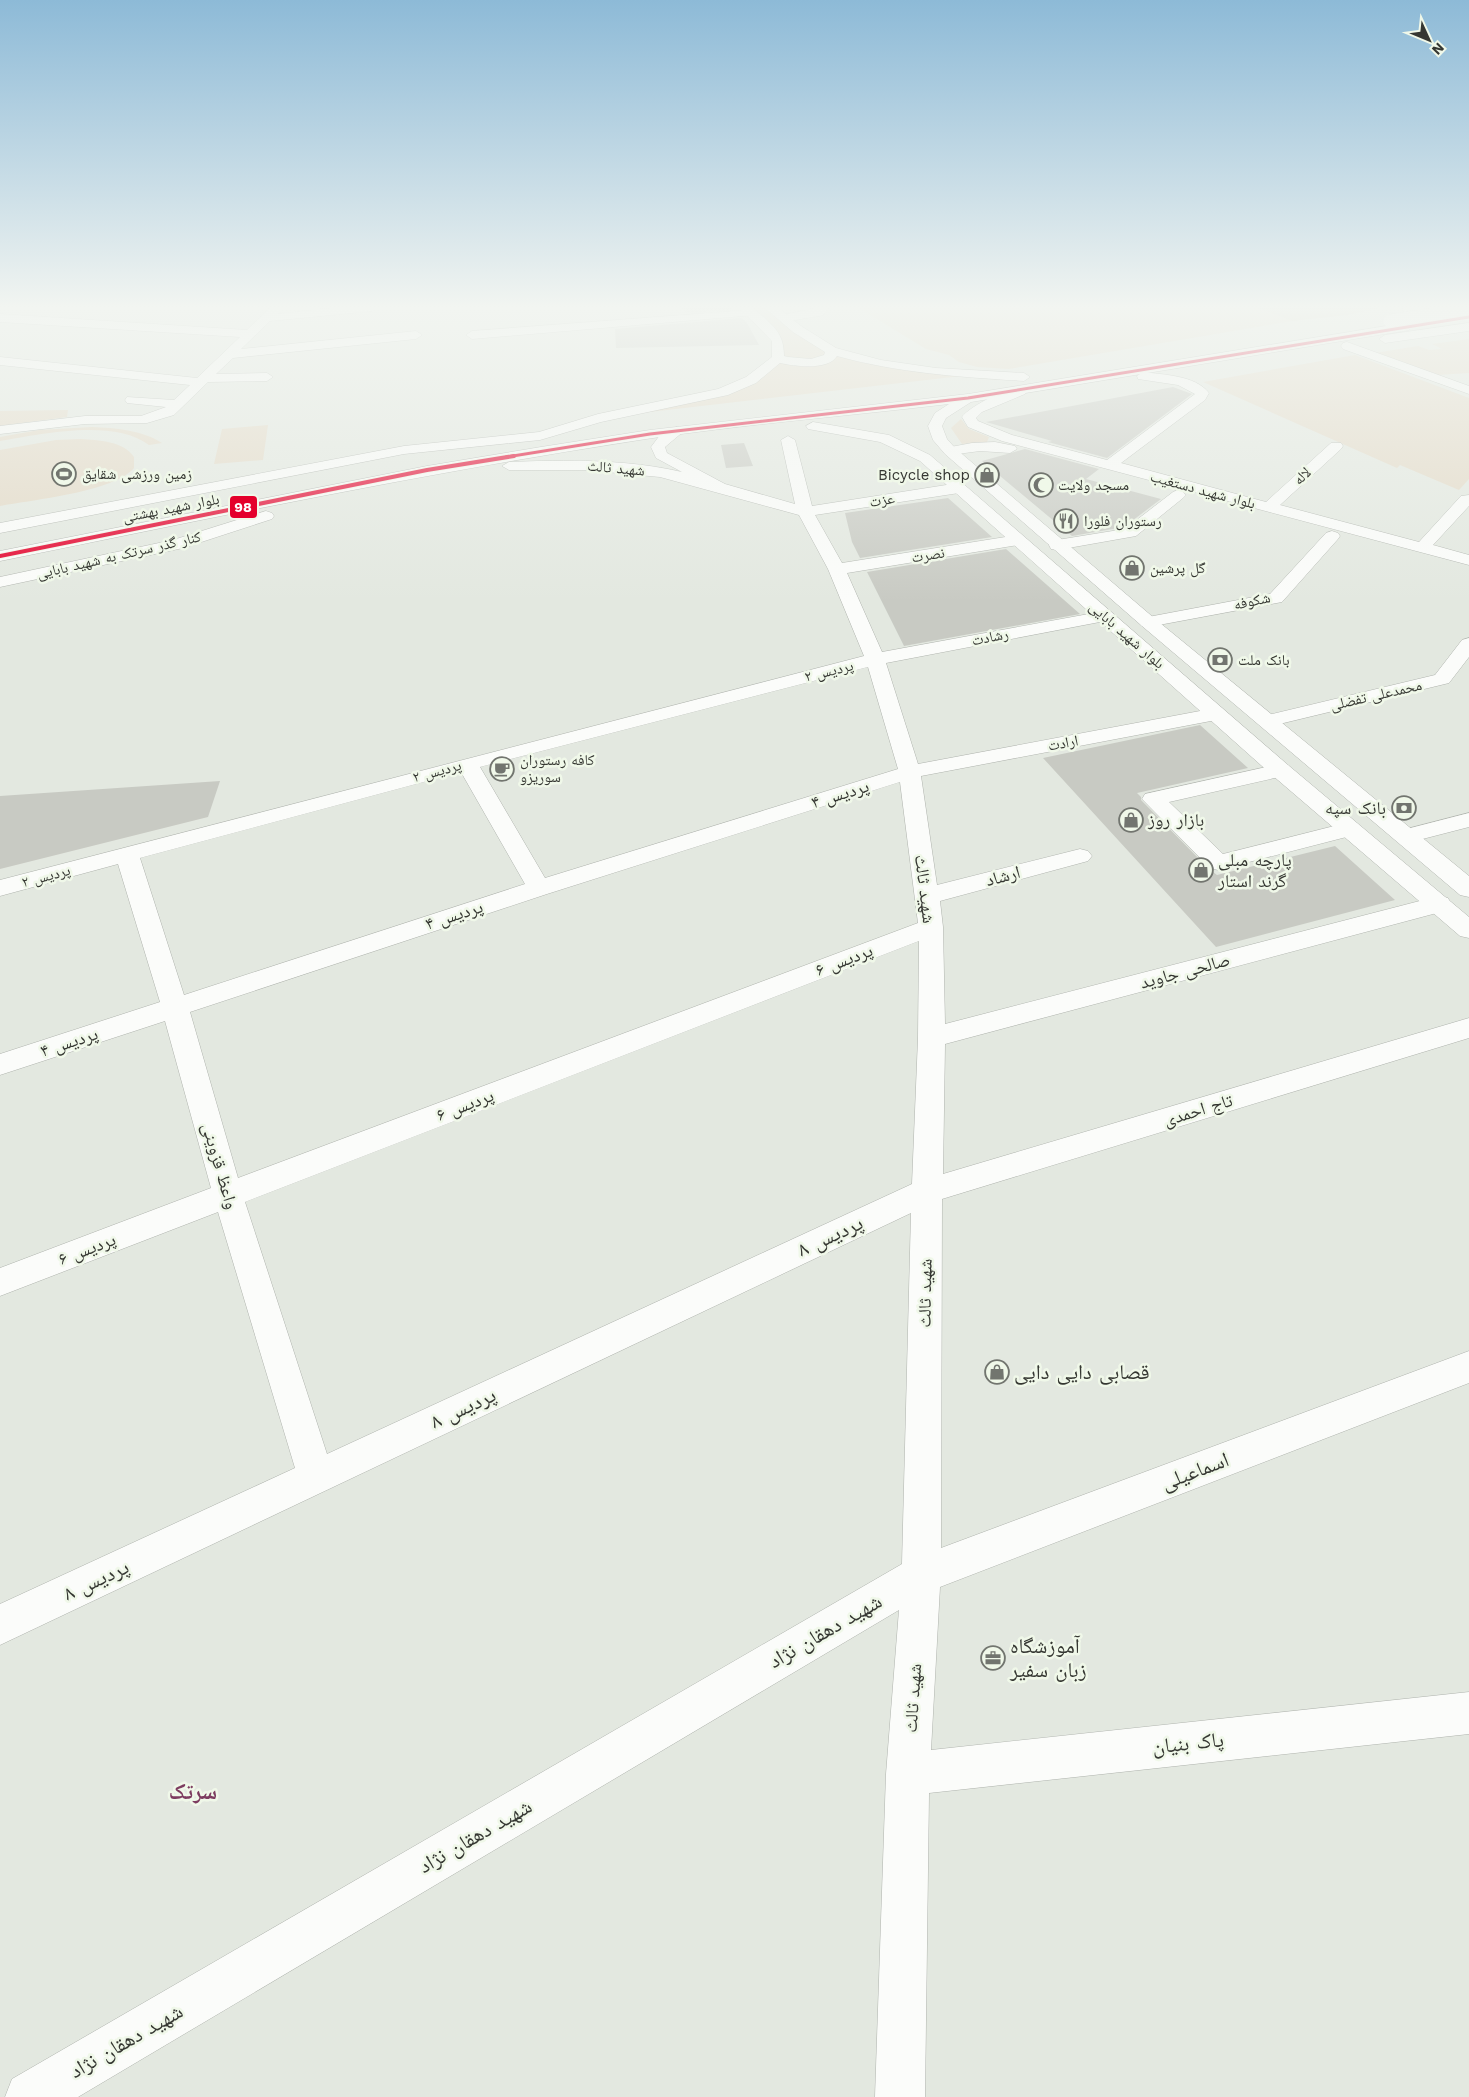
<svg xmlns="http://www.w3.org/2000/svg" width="1469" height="2097" font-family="'Work Sans','Noto Naskh Arabic',sans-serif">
  <rect width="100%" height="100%" fill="#e3e8e0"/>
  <path fill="#e3d9c6" d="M746,308H771L832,351L880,364L970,375L598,418L723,392L778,358V341Z
    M859,308H1258L1292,321L1009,369L977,367L959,362L949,355L926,349Z
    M1469,339V373L1437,375L1375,353L1418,346L1429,350L1442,349L1432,344Z
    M1355,355L1469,398V479L1459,490L1400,465L1397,468L1203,382Z
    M68,410L67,417L0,426V411Z
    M961,419L969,429L989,437L987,442L962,444L951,428Z
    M268,425L263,460L214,464L222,429Z
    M92,427C115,428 142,430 162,443L149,445C114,418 40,434 0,441V437L39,430Z
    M81,439C97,440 124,441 134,457V468C114,492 31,500 0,506V450L56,440Z"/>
  <path fill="#d1c8b5" d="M1258,308H1379L1348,315L1292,321Z"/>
  <path fill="#c8cac3" d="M682,308H731L732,310L686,313Z
    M742,318L747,323L759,345L616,348L615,329Z
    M1173,387L1192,394L1107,458L1048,442L1052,441L986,422Z
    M744,443L753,466L726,468L721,445Z
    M1025,449L1099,469L1086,479L1161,499L1124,527L1072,536L982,461Z
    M948,498L992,537L860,558L852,542L845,513Z
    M1006,549L1080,614L904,646L867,572Z
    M1200,725L1248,768L1137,793L1141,797V800L1209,869L1217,875L1335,846L1395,900L1216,947L1043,758Z
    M220,781L208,817L0,869V796Z"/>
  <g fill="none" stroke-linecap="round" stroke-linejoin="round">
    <g stroke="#afb3ad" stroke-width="1">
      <path id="minor" d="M270,308H283L278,314L333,308H378L372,311L270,321L241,349L416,331L422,335L416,339L233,358L216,374L267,373L273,377L267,381L208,382L174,415L147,423L85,424L0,434V426L85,416H141L166,407L127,403L125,400L127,397L174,400L190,385L0,365V357L197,378L240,337L0,322V314L247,330Z
        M816,308H828L823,315L819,316L783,322L777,318L779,316Z
        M751,310L757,313L755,315L472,339L466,335L472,331Z
        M1347,342L1469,386V394L1343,349L1341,346L1343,343Z
        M1143,372C1164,375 1195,375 1209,393L1205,400L1121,463L1266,502L1331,443H1341L1343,446L1341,449L1280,505L1419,542L1461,496L1469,495V506L1433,545L1469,555V565L1002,441L968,427L962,417C970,406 1011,385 1025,388L1027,391L1025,394L982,412L976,418L978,421L1012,435L1107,460L1195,394L1178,385L1138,379L1137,376Z
        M677,427L684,431L665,447L667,453L725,484L795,504L781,440L788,436L795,440L812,506L959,483L967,488L959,493L815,515L842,563L1018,535L1024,537L1026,540L1024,543L1018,545L847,573L882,652L1105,611L1111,612L1114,616L1111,620L1105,621L886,663L918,764L1216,708L1223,710L1226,714L1223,718L1216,720L921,776L937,885L1080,849L1088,851L1092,856L1088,861L940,901L943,927L945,1024L1439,896L1448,898L1451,904L1448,910L945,1044L943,1174L1469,1018V1038L942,1199L941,1548L1469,1351V1383L940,1587L931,1750L1469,1692V1734L929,1793L925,2097H875L886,1774L899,1610L78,2097H5L12,2079L902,1564L911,1213L0,1645V1604L295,1468L218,1212L0,1296V1268L211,1188L165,1021L0,1075V1054L160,1002L118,864L0,896V880L864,656L828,569L799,515L660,477L585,470H509L502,466L509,462C567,460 626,459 682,472L656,458L651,447L660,435ZM868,667L898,769L545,878L480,767ZM461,772L525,884L184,995L140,858ZM900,782L918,923L238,1178L190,1012L547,894ZM919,941L918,1038L912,1184L327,1454L245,1202Z
        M995,442L1015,446L1017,449L1010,453L980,451L950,455L943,451L945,448L972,443Z
        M1178,490L1183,492L1186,495L1183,498L1136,536L1057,550L1051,549L1049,545L1051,541L1057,540L1125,529L1173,492Z
        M266,511L272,513L274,516L272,519L183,548L0,587V577L173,540Z
        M1332,531L1338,533L1340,536L1338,539L1282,602L1148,627L1142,626L1139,622L1142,618L1148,617L1270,594L1326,533Z
        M1469,638V657L1449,683L1267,727L1260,725L1257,721L1260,717L1435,675L1462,640Z
        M1280,764L1288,765L1291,770L1288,775L1169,802L1223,854L1350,822L1358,824L1361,829L1358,834L1218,870L1210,868L1142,799L1145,794Z
        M1469,813V827L1407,843L1399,841L1396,836L1399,831Z"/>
    </g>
    <g stroke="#afb3ad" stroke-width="1">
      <path id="major" d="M740,308H753C771,324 784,331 784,356L788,357L811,359L824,355L825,352L793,332L765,308H778L801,326L836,348L881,360L936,368L1024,373L1030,377L1024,381C960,377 899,373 837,356C828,371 794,366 780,363L756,383L728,395L601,422L540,440L404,454L0,533V523L404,446L539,432L598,414L718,389L746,377L772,357V341Z
        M1403,308H1430C1424,313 1411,314 1404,312Z
        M1405,323L1411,327L1409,330L971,402L946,418L942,426L947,439L955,448L1154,618L1469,876V897L1460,895L1142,626L945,454L933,440L928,426L935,413L949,404C848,416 746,424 646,439C429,472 215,517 0,561V551L427,466L541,447L650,430L968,394Z
        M1469,323V331L1385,343L1379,339L1385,335Z
        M813,422L889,435L930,455L1288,765L1469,917V938L1460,936L1272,775L920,461L880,442L808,429L806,426Z"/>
    </g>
    <use href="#minor" fill="#fbfcfa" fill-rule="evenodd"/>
    <use href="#major" fill="#fbfcfa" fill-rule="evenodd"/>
    <g stroke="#afb3ad" stroke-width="14" stroke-linecap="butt">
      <path id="major-bridge" d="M1390,321L1469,309"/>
    </g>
    <use href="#major-bridge" stroke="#fbfcfa" stroke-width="13"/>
    <g stroke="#f0f8e9" stroke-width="5">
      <path id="bus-1-far1" d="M506,457L650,434L968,398L1469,317"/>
    </g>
    <g stroke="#f0f8e9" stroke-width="6">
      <path id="bus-1" d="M0,556L427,470L514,456"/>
    </g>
    <use href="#bus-1-far1" stroke="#e4002b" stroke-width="3"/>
    <use href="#bus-1" stroke="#e4002b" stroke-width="4"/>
  </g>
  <linearGradient id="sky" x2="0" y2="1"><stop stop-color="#8dbad7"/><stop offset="0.51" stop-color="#f2f5f1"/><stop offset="1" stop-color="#f2f5f1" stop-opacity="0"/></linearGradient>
  <rect width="1469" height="602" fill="url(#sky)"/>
  <defs>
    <g id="stadium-ring" transform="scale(1.25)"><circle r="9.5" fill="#f0f8e9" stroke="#72756f" stroke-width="1.5"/><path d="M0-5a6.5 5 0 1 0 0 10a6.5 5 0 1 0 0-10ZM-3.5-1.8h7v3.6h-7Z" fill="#72756f"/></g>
    <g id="shop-ring" transform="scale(1.25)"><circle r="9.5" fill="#f0f8e9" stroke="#72756f" stroke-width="1.5"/><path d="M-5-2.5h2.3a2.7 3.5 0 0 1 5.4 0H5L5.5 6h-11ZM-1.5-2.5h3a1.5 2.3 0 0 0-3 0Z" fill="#72756f"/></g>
    <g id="mosque-ring" transform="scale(1.25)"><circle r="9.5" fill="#f0f8e9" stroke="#72756f" stroke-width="1.5"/><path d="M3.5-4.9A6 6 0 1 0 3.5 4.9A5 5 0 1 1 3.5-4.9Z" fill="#72756f"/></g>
    <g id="restaurant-ring" transform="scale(1.25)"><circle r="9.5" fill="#f0f8e9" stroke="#72756f" stroke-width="1.5"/><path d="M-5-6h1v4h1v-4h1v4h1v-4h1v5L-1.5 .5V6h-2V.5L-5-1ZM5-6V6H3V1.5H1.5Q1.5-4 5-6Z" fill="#72756f"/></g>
    <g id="bank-ring" transform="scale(1.25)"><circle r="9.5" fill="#f0f8e9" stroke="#72756f" stroke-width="1.5"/><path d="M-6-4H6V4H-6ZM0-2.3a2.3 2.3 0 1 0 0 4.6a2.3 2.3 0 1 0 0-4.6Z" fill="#72756f"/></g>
    <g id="cafe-ring" transform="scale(1.25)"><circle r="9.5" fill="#f0f8e9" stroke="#72756f" stroke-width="1.5"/><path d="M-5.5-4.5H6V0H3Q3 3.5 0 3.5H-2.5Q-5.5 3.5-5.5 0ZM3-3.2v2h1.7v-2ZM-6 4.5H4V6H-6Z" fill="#72756f"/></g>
    <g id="office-ring" transform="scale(1.25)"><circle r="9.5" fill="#f0f8e9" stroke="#72756f" stroke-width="1.5"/><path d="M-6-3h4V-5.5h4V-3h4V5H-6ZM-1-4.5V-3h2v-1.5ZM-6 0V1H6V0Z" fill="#72756f"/></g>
  </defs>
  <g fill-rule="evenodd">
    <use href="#stadium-ring" x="64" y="474"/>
    <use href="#shop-ring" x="987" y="475"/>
    <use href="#mosque-ring" x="1041" y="485"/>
    <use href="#restaurant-ring" x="1066" y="521"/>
    <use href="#shop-ring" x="1132" y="568"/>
    <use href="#bank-ring" x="1220" y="660"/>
    <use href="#cafe-ring" x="502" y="769"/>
    <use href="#bank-ring" x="1404" y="808"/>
    <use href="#shop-ring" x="1131" y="820"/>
    <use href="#shop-ring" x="1201" y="870"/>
    <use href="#shop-ring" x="997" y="1372"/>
    <use href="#office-ring" x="993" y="1658"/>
  </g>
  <g text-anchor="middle" stroke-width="5" stroke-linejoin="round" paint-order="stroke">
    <g font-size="15" fill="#353732" stroke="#f0f8e9">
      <text transform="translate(616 468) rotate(5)" y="5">شهید ثالث</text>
      <text transform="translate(1302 476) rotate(-43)" y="5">لاله</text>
      <text transform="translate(1203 490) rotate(15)" y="5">بلوار شهید دستغیب</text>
      <text transform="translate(882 500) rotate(-9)" y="5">عزت</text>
      <text transform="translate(171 508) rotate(-11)" y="5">بلوار شهید بهشتی</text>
      <text transform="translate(119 555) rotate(-13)" y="5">کنار گذر سرتک به شهید بابایی</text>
      <text transform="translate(928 555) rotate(-9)" y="5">نصرت</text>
      <text transform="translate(1252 601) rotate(-12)" y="5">شکوفه</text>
      <text transform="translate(1127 635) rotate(41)" y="5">بلوار شهید بابایی</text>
      <text transform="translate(990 637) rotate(-11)" y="5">رشادت</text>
      <text transform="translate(829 671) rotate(-14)" y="5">پردیس ۲</text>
      <text transform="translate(1376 695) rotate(-13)" y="5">محمدعلی تفضلی</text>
      <text transform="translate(1063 743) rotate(-11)" y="5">ارادت</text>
      <text transform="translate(437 771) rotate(-15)" y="5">پردیس ۲</text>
      <text transform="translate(46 876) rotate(-15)" y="5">پردیس ۲</text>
    </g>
    <g font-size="15" fill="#353732" stroke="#f0f8e9" text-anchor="start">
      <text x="82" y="479">زمین ورزشی شقایق</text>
      <text x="970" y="480" text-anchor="end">Bicycle shop</text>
      <text x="1058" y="490">مسجد ولایت</text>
      <text x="1084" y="526">رستوران فلورا</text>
      <text x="1150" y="573">گل پرشین</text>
      <text x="1238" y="665">بانک ملت</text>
      <text x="520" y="765">کافه رستوران<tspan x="520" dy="17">سوریزو</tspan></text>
    </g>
    <g font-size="18" fill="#353732" stroke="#f0f8e9">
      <text transform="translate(840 794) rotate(-17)" y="6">پردیس ۴</text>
      <text transform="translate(1003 876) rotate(-15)" y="6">ارشاد</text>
      <text transform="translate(925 889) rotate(83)" y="6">شهید ثالث</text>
      <text transform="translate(454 915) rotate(-18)" y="6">پردیس ۴</text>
      <text transform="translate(844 960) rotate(-21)" y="6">پردیس ۶</text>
      <text transform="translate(1185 971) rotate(-15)" y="6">صالحی جاوید</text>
      <text transform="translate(69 1042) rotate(-18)" y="6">پردیس ۴</text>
      <text transform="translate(465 1105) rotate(-21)" y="6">پردیس ۶</text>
      <text transform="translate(1198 1110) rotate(-17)" y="6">تاج احمدی</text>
      <text transform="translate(220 1166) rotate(74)" y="6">واعظ قزوینی</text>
      <text transform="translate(87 1249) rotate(-21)" y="6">پردیس ۶</text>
      <text transform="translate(925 1293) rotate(-89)" y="6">شهید ثالث</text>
      <text transform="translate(913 1698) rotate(-86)" y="6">شهید ثالث</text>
    </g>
    <g font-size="18" fill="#353732" stroke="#f0f8e9" text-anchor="start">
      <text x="1386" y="814" text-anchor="end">بانک سپه</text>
      <text x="1148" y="826">بازار روز</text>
      <text x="1218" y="866">پارچه مبلی<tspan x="1218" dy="21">گرند استار</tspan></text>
    </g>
    <g font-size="21" fill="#353732" stroke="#f0f8e9">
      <text transform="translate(830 1236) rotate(-25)" y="7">پردیس ۸</text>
      <text transform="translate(463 1408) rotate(-25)" y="7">پردیس ۸</text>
      <text transform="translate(1195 1471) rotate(-21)" y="7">اسماعیلی</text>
      <text transform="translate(96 1580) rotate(-25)" y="7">پردیس ۸</text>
      <text transform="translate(825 1631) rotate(-30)" y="7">شهید دهقان نژاد</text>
      <text transform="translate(1188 1743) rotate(-6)" y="7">پاک بنیان</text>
      <text transform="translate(475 1836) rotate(-30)" y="7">شهید دهقان نژاد</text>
      <text transform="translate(126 2041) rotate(-30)" y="7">شهید دهقان نژاد</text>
    </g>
    <g font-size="21" fill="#353732" stroke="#f0f8e9" text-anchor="start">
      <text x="1014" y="1379">قصابی دایی دایی</text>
      <text x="1010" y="1653">آموزشگاه<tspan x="1010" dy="24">زبان سفیر</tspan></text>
    </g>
    <g font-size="22" font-weight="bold" fill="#7d3c60" stroke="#f0f8e9">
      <text x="193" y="1799">سرتک</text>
    </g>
  </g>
  <rect stroke="#f0f8e9" stroke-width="2" x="229" y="495" width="29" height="24" rx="5" fill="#e4002b"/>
  <g font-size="14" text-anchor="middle" font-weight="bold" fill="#fff">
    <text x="243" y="512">98</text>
  </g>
  <g transform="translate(1429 40) rotate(134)" stroke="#f0f8e9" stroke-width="4" paint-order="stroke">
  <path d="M0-4L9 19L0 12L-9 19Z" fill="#353732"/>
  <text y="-8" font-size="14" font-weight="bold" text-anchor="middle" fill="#353732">N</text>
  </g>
</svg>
